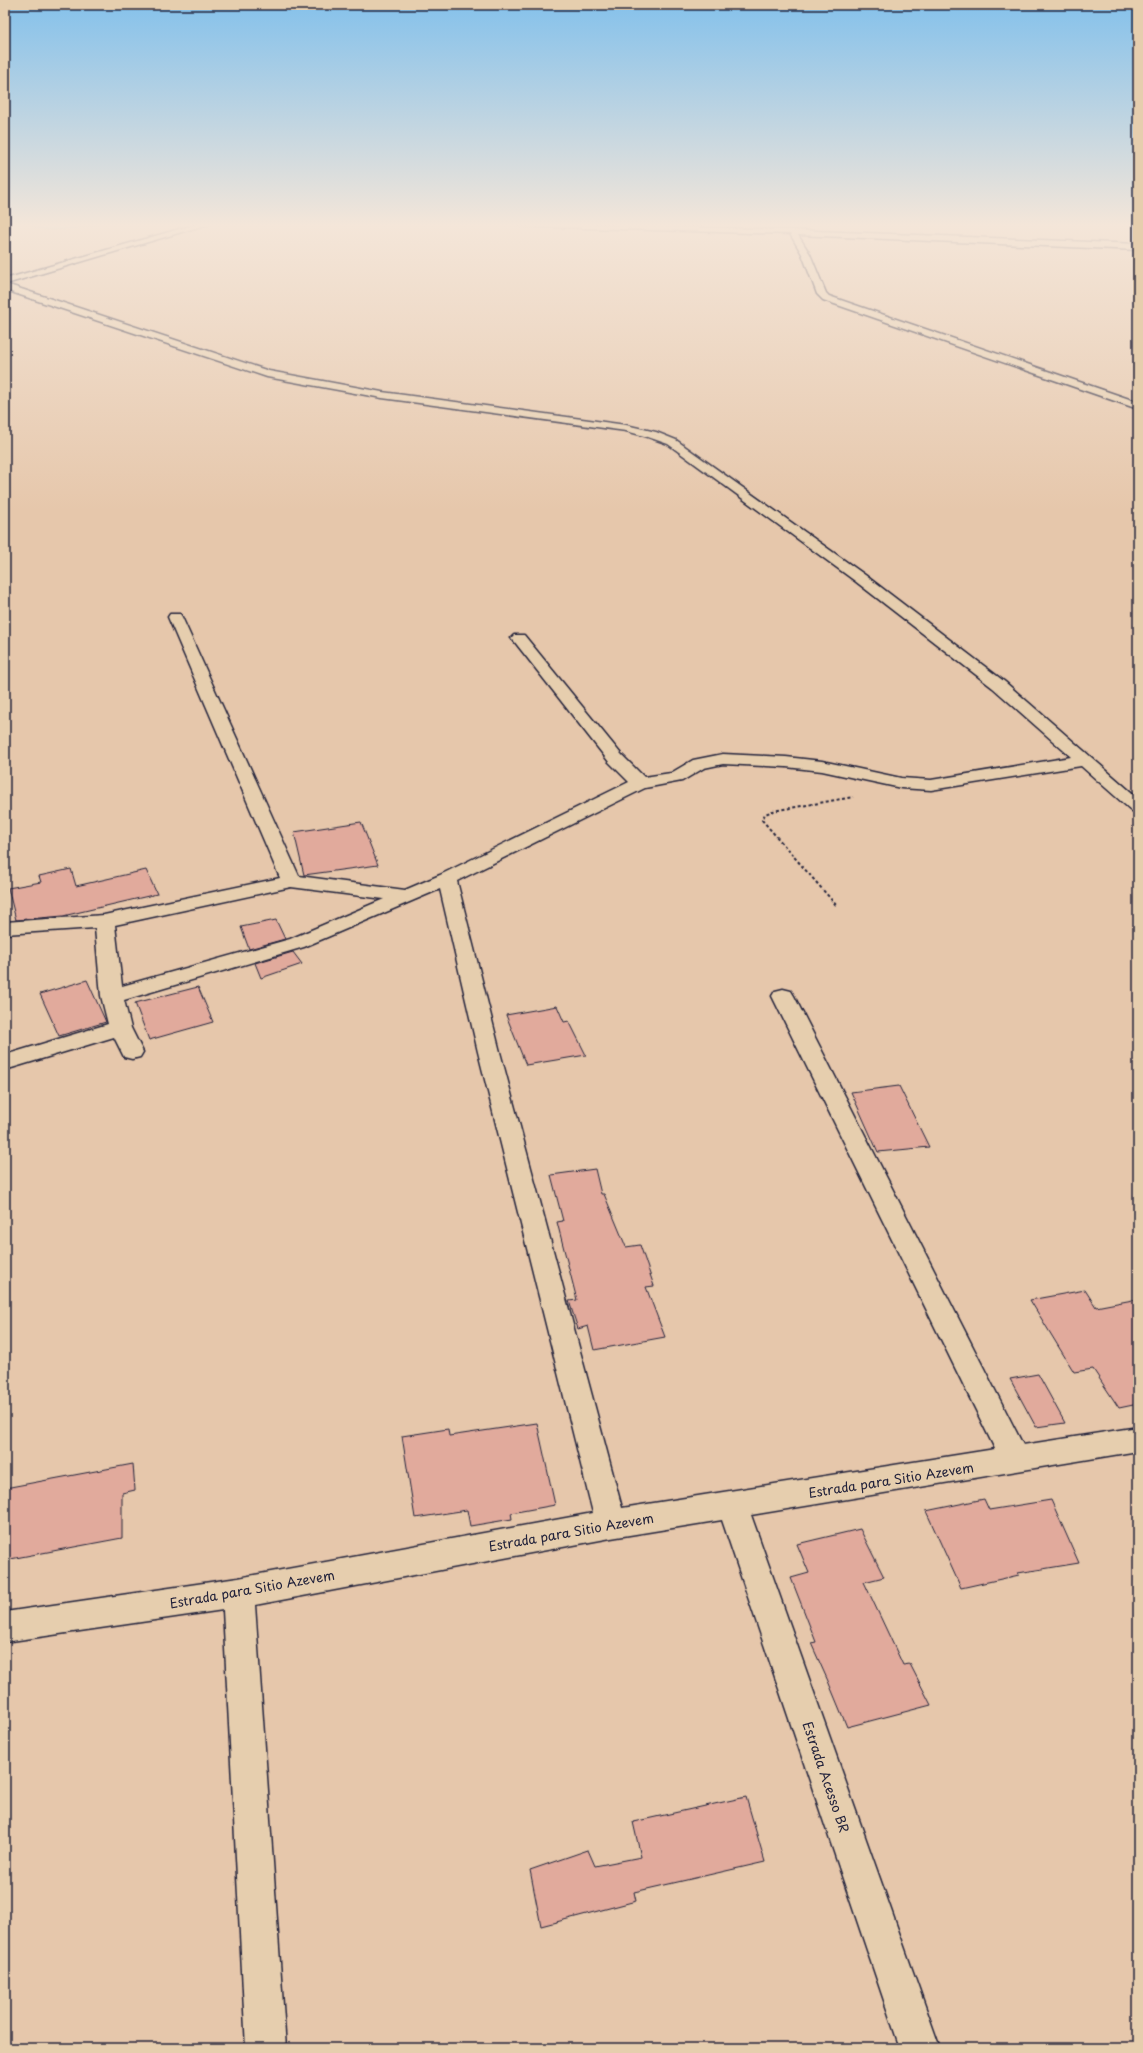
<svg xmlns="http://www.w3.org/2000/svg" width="1143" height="2053" font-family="'Playpen Sans',sans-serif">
  <rect width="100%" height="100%" fill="#e6c7ab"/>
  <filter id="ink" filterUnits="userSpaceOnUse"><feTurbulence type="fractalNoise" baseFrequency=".025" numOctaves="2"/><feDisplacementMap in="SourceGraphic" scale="8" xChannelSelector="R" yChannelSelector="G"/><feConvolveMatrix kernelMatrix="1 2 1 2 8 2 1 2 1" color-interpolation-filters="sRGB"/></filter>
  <g filter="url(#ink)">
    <path fill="#8ed5f0" stroke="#638da8" d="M32,224H99C87,227 38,235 32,224Z"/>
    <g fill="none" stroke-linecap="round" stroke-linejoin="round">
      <path stroke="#4d6a83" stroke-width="1" d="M40,224L52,226L82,224"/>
    </g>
    <path fill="#e1aa9c" stroke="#22223b" d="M361,822L378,865L304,875L294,832Z
      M71,869L76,886L146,870L157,894L63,916L16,920L8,888L41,882L39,876Z
      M276,920L285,939L249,949L241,927Z
      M293,952L302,964L261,978L255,963Z
      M87,980L106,1022L59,1036L40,994Z
      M198,987L213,1022L149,1040L135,1003Z
      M557,1006L564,1022L569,1021L586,1055L526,1065L506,1015Z
      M899,1086L929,1147L878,1152L851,1092Z
      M595,1169L601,1194H604L626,1247L640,1245L654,1286L646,1287L665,1337L594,1350L588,1326L578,1329L569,1301L577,1300L557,1222L563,1221L551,1175Z
      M1085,1290L1096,1307L1138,1299V1404L1119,1408L1093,1369L1074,1372L1030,1300Z
      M1038,1374L1065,1423L1036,1427L1010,1379Z
      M537,1423L555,1505L511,1513L512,1519L470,1526L467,1510L415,1518L402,1436L448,1429L449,1436Z
      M133,1464L135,1490L122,1493V1538L5,1560V1488Z
      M984,1499L989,1510L1051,1500L1079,1563L1018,1573L1019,1575L961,1588L926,1511Z
      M860,1529L884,1577L864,1582L903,1665L910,1664L931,1705L847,1727L828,1681L811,1643L816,1642L791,1578L809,1573L797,1544Z
      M746,1797L765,1862L634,1892L636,1901L541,1926L530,1870L588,1850L595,1866L641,1857L633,1822Z"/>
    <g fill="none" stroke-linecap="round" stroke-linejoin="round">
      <g stroke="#22223b" stroke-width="3">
        <path id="minor" d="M197,224H209L6,284L269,371L382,392L626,425L656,432L676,440L865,575L1005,682L1138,798V812L1132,811L1081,766L931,790L901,788L822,771L786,767L723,764L704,768L682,781L645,788L457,881L500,1052L622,1508L995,1449L772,996L775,991L783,989L791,991L794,996L1023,1445L1138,1427V1451L751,1515L940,2048H900L722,1520L611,1538L255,1605L286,2048H246L223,1610L5,1642V1612L238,1578L593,1513L478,1052L440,889L304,947L124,1000L131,1028L143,1052L140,1057L132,1059L124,1057L114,1037L5,1070V1055L108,1024L101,996L95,928L5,934V922L104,915L280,878L168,617L170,614H180L182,617L299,876L405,890L440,875L629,782L609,762L514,641L511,638L514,635H524L621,754L644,777L671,773L693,760L723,754L786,757L822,761L901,778L931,780L1071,757L993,688L855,581L668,444L648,437L626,431L382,398L267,377L5,290V279ZM291,887L384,899L290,939L122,986L115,925Z
          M515,224H593L792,230L1138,244V250L798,235L810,254L826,293L829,296L1138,402V409L823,300L817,294L802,254L790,234L519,226Z"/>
      </g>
      <path stroke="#22223b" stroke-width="2" stroke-dasharray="3 2.5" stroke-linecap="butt" d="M836,905L762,820L765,814L773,811L853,797"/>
      <use href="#minor" fill="#e6ceae" fill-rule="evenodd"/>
    </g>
  </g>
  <linearGradient id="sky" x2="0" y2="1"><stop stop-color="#84c1eb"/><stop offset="0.44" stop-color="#f4e6d9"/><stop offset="1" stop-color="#f4e6d9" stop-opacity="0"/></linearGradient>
  <rect width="1143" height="511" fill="url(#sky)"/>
  <g text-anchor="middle" stroke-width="3.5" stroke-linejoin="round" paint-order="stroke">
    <g font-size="13" fill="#22223b" stroke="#e6ceae">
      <text transform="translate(891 1480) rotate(-9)" y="5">Estrada para Sitio Azevem</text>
      <text transform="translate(571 1532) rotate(-10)" y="5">Estrada para Sitio Azevem</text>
      <text transform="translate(252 1589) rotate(-10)" y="5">Estrada para Sitio Azevem</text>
      <text transform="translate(826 1777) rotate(71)" y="5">Estrada Acesso BR</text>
    </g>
  </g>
  <rect width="1143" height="2053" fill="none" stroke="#e6ceae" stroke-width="20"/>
  <rect x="10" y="10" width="1123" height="2033" fill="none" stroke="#22223b" stroke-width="1.5" filter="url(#ink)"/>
</svg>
